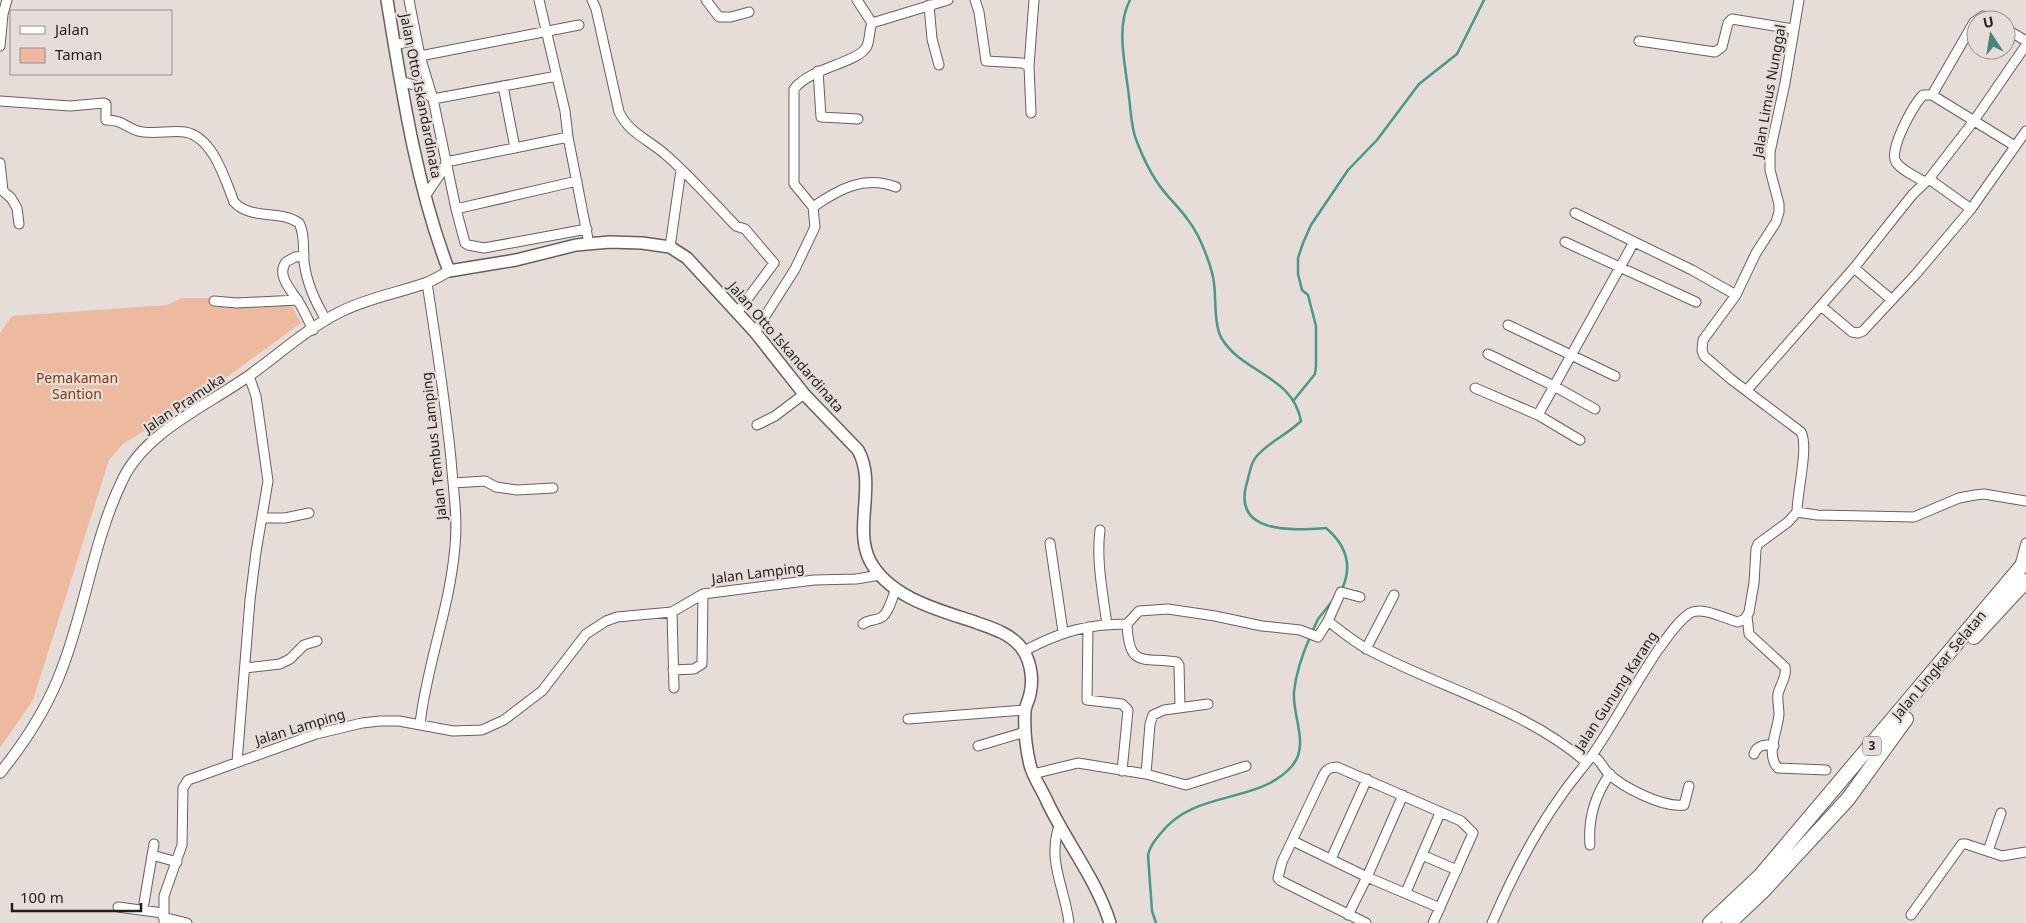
<svg xmlns="http://www.w3.org/2000/svg" width="2026" height="923" font-family="'Noto Sans',sans-serif">
  <rect width="100%" height="100%" fill="#e6ddd9"/>
  <path fill="#edbaa0" d="M286,295L301,323L202,395L123,444L109,460L33,700L0,748V333L12,316L167,305L182,298H225Z"/>
  <g fill="none" stroke-linecap="round" stroke-linejoin="round">
    <path stroke="#48998a" stroke-width="2.5" d="M1130,0C1115,28 1126,67 1129,97C1131,112 1131,128 1137,142C1142,155 1149,170 1157,182C1166,196 1179,207 1188,220C1196,230 1203,246 1207,257C1210,265 1213,275 1214,283C1216,298 1214,327 1222,339C1243,373 1293,376 1301,421C1287,435 1268,442 1256,457C1250,464 1249,477 1246,486C1234,535 1295,530 1326,528C1346,545 1353,565 1342,589
      M1294,400L1315,374L1316,366V326L1308,295L1302,290L1298,274V258L1303,243L1311,225L1348,170L1377,140L1419,84L1457,54L1484,0
      M1312,632L1318,619L1334,599
      M1156,923L1152,911L1148,855C1150,846 1155,840 1161,833C1195,789 1258,805 1292,766C1310,745 1292,716 1294,692C1296,672 1302,655 1310,637"/>
    <g stroke="#67605d" stroke-width="11">
      <path id="minor" d="M409,0L420,56L433,99L456,209L465,243L468,245L484,248L587,229
        M592,0L596,9L619,112C629,133 649,140 666,155C691,177 713,202 736,226L745,229L774,263L737,313
        M706,0L719,17H731L749,12
        M857,0L872,23
        M975,0L979,12L986,61L1022,63L1029,66
        M1799,0L1785,83L1770,152V170L1779,204V212L1776,222L1756,253L1736,295L1703,340L1702,350L1704,356L1732,380L1801,432C1809,447 1797,492 1797,512L1817,515L1914,517L1959,498L1975,495L1984,494L2026,501
        M929,5L932,39L939,65
        M2006,29L2026,41
        M1639,41L1715,52L1722,47L1728,23L1732,19L1793,29
        M394,45L417,40
        M0,46L3,14L7,0
        M420,56L579,25
        M818,71L821,117L858,119
        M401,81L420,87L433,99L557,76
        M503,86L515,148
        M1932,95L1974,22L1983,16L1992,20
        M0,101L70,106L104,103L106,104V120C123,120 125,127 138,131C153,135 170,130 185,132C213,137 225,179 234,202C252,221 280,209 299,223C305,234 303,250 304,262C307,284 315,301 326,320
        M1031,113L1029,66L1034,0
        M568,137L589,244
        M446,162L568,137L565,111L539,0
        M0,163L3,191L11,198L17,208L19,224
        M1929,179L1971,209
        M1925,182C1916,177 1901,170 1896,162C1888,150 1914,104 1923,95H1932L2015,146
        M426,195L441,173L446,163
        M813,207C839,189 864,175 896,187
        M456,209L577,181
        M1575,213L1692,270L1736,295
        M1565,242L1696,302
        M670,247L681,170
        M304,256L295,257L286,262C276,275 291,290 298,301C304,310 308,320 313,330
        M1854,268L1892,300
        M214,301L237,303L298,300
        M1821,306L1852,332L1858,333L1863,331L1916,274L1971,209L2026,131
        M1508,325L1615,376
        M755,332L795,269L815,227L813,207L794,184V89C811,67 859,63 867,46C870,39 869,31 872,23L948,0
        M1488,354L1554,386L1595,409
        M1475,388L1538,415L1634,242
        M1747,390L1854,268L1913,194L1929,179L1973,122L2026,45
        M1538,415L1580,440
        M757,425L775,416L804,394
        M453,483L485,481L496,487L517,490L553,488
        M262,518H285L309,513
        M1100,530C1096,561 1103,594 1107,625
        M1050,543L1063,632
        M2020,565L2026,543
        M672,612L674,688
        M1747,616L1749,634L1785,667C1787,677 1780,685 1778,694C1777,700 1779,708 1779,714C1778,730 1765,755 1778,768L1826,770
        M1328,621C1341,631 1354,642 1369,650C1440,688 1523,708 1586,762
        M863,624C869,619 876,621 882,617C889,612 893,596 896,588
        M1088,627L1087,700L1122,704L1128,710L1122,771
        M1366,649L1394,595
        M1024,651C1060,632 1086,624 1127,624
        M245,668L280,664L290,659L304,645L317,641
        M673,670L694,669L702,664L703,594
        M1180,707L1179,665L1177,662C1141,657 1129,668 1127,624L1139,611L1168,609L1215,616L1262,626L1300,630L1318,637L1328,621L1341,592L1360,597
        M908,719L1025,710
        M420,724C427,663 450,608 455,546C458,517 453,488 451,459C445,400 436,341 427,283
        M978,746L1025,732
        M1754,754C1757,745 1766,744 1774,746
        M1592,755C1600,759 1602,767 1608,773C1622,787 1663,808 1684,805L1689,786
        M237,762L250,600L256,552L268,481L256,396L249,376
        M1033,774L1078,763L1146,774L1186,785L1246,766
        M1146,774L1150,724L1153,715L1164,710L1208,704
        M1059,826C1047,862 1065,888 1069,923
        M1293,841L1367,877L1440,908
        M1590,845C1588,820 1595,795 1610,774
        M1988,851L2001,813
        M152,855L177,862
        M1422,855L1457,870
        M1331,859L1367,779
        M1406,892L1440,813
        M144,903L154,844
        M118,907L163,913
        M1348,915L1367,877L1403,795
        M1911,915L1962,844H1966L2002,856L2026,852
        M163,917L187,923
        M164,923V896L182,845L183,788L188,780L194,778L316,734L362,723L380,721H399L453,731L482,730L504,720L542,691L586,634L606,621L617,617L672,612L703,594L814,580L856,579L880,575
        M1366,923L1281,881L1278,878L1282,862L1322,778C1325,771 1328,767 1337,767L1461,821L1473,833L1433,923
        M1492,923C1511,879 1533,835 1561,796C1571,781 1583,768 1593,754C1616,720 1635,684 1658,650C1667,638 1677,622 1690,613C1703,606 1725,619 1738,622L1745,619L1749,612L1754,583L1756,549L1758,544L1788,522L1797,512"/>
    </g>
    <g stroke="#67605d" stroke-width="12">
      <path id="tertiary" d="M0,773C26,741 49,705 63,666C86,605 94,538 123,479C146,431 208,405 250,375C279,354 308,328 340,312C367,298 398,293 426,283C434,280 442,275 449,271"/>
    </g>
    <g stroke="#67605d" stroke-width="14">
      <path id="secondary" d="M387,0C402,91 416,185 449,271L516,260L576,245L610,242L642,243L670,247L687,258L755,332L804,394L858,450C877,484 853,528 870,561C890,598 939,610 975,622C991,628 1007,632 1019,645C1030,657 1034,677 1030,694C1029,700 1025,706 1025,712C1024,729 1026,748 1030,765C1033,777 1041,788 1046,799C1065,841 1096,878 1110,923"/>
    </g>
    <g stroke="#67605d" stroke-width="16">
      <path id="primary" d="M1974,637L2026,581
        M1710,923L1761,875L2026,561
        M1729,923L1762,892L1848,799L1906,719"/>
    </g>
    <use href="#minor" stroke="#fff" stroke-width="9"/>
    <use href="#tertiary" stroke="#fff" stroke-width="10"/>
    <use href="#secondary" stroke="#fff" stroke-width="11"/>
    <use href="#primary" stroke="#fff" stroke-width="14"/>
  </g>
  <g text-anchor="middle" stroke-width="4.5" stroke-linejoin="round" paint-order="stroke">
    <rect fill="#e6ddd9" stroke="#5b5754" stroke-width="1" x="1863" y="736.5" width="18" height="19" rx="4"/>
    <g font-size="12" font-weight="bold" fill="#201d1b">
      <text x="1872" y="750">3</text>
    </g>
    <g font-size="14" fill="#201d1b" stroke="#e6ddd9">
      <text transform="translate(1769 91) rotate(-80)" y="5">Jalan Limus Nunggal</text>
      <text transform="translate(421 96) rotate(79)" y="5">Jalan Otto Iskandardinata</text>
      <text transform="translate(786 347) rotate(49)" y="5">Jalan Otto Iskandardinata</text>
      <text transform="translate(184 403) rotate(-34)" y="5">Jalan Pramuka</text>
      <text transform="translate(434 446) rotate(-96)" y="5">Jalan Tembus Lamping</text>
      <text transform="translate(758 573) rotate(-7)" y="5">Jalan Lamping</text>
      <text transform="translate(1939 665) rotate(-50)" y="5">Jalan Lingkar Selatan</text>
      <text transform="translate(1616 691) rotate(-57)" y="5">Jalan Gunung Karang</text>
      <text transform="translate(300 727) rotate(-17)" y="5">Jalan Lamping</text>
    </g>
    <g font-size="14" fill="#853d0e" stroke="#e6ddd9">
      <text x="77" y="383">Pemakaman<tspan x="77" dy="16">Santion</tspan></text>
    </g>
  </g>
  <rect x="10" y="10" width="162" height="65" fill="#e6ddd9" stroke="#97908d"/>
  <rect x="20" y="26" width="25" height="8" fill="#ffffff" stroke="#97908d"/>
  <text x="55" y="35" font-size="15" fill="#201d1b">Jalan</text>
  <rect x="20" y="48" width="25" height="15" fill="#edbaa0" stroke="#97908d"/>
  <text x="55" y="60" font-size="15" fill="#201d1b">Taman</text>
  <g transform="translate(1991 35) rotate(348)"><circle r="24" fill="#e6ddd9" stroke="#97908d"/>
  <path d="M0-4L9 19L0 12L-9 19Z" fill="#45887b"/>
  <text y="-8" font-size="14" font-weight="bold" text-anchor="middle" fill="#201d1b">U</text>
  </g>
  <path d="M12 903v8h129v-8" fill="none" stroke="#201d1b" stroke-width="2.5"/>
  <text x="20" y="903" font-size="15" fill="#201d1b" stroke="#e6ddd9" stroke-width="4" paint-order="stroke">100 m</text>
</svg>
